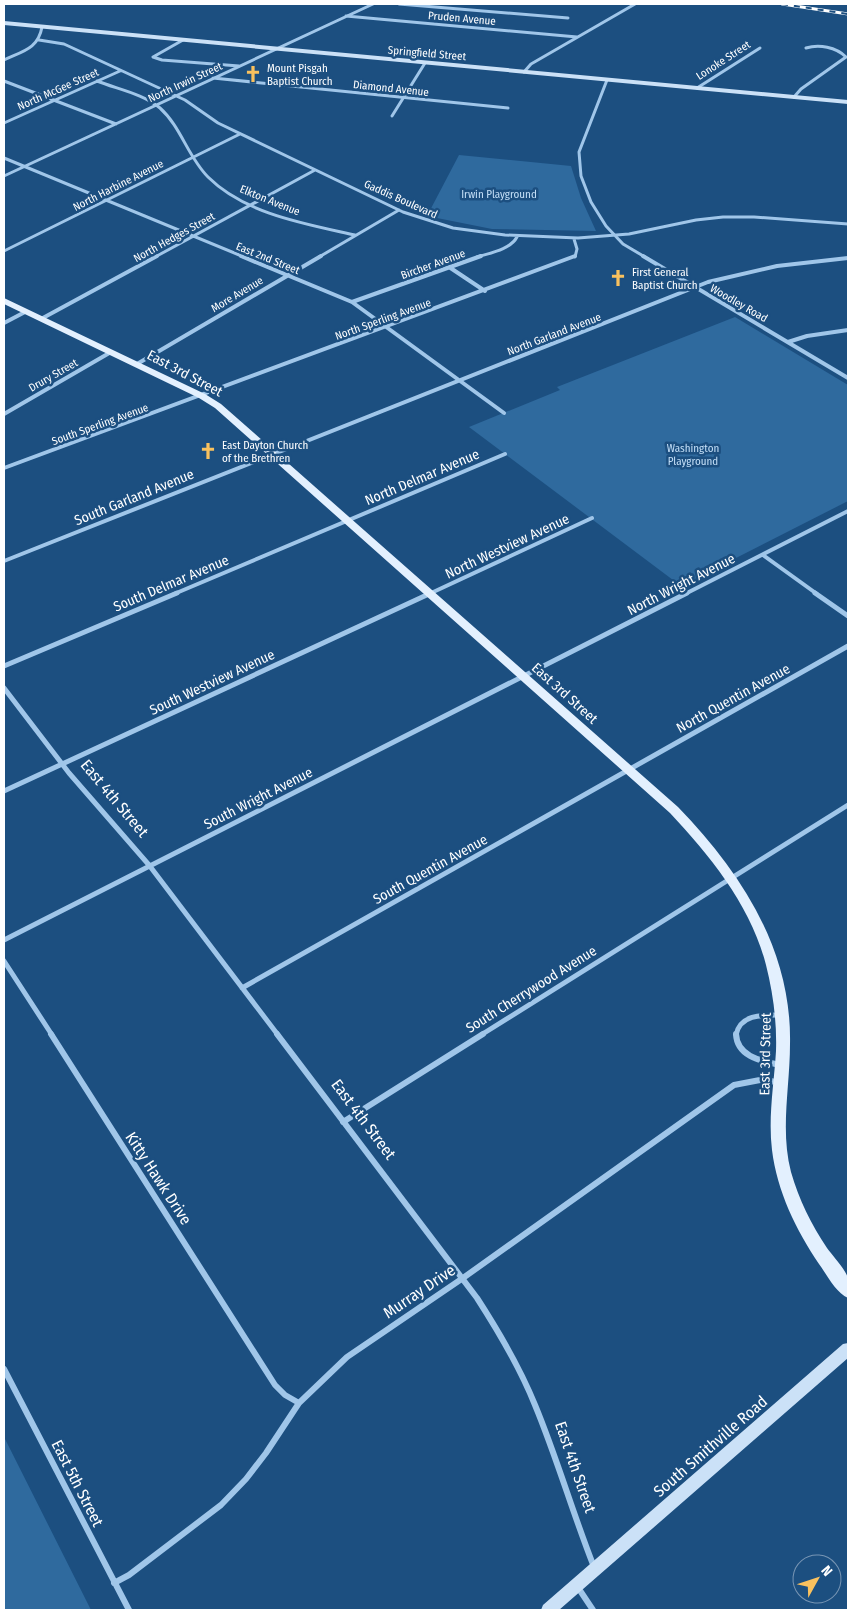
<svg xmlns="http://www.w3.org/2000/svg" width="852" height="1614" font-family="'Fira Sans Condensed',sans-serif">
  <rect width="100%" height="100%" fill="#1c4f80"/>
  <path fill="#2f6a9e" d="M459,155L571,166L581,198L596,231L492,229L427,216Z
    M735,317L848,385V501L681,586L469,427L560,390L557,387Z
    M4,1437L91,1610H4Z"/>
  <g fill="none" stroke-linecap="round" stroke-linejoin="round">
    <path stroke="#a0c6e9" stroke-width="3" d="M399,4L568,18
      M346,16L577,37
      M39,40L64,44L185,100L218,123L403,212L453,228L505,235L578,238L629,234L696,220L723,217H754L848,224
      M183,40L153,57L162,60L239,66
      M4,60C23,51 38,49 42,27
      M524,72L531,64L635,4
      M213,78L508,108
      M607,80L579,152L581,176L591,202L606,226L623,244L645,257
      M4,81L116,124
      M97,81C117,89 144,94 160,108C181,127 188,157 208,177C245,214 306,224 355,235
      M697,88L760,48
      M794,97L801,89L846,57C836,47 819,44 806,48
      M392,116L425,63
      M4,123L120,71
      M4,158L244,257
      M4,176L373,4
      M574,239L577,249L575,257
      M4,251L240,134
      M155,257L315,170
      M319,257L399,210
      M477,257C490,253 511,249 517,237"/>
    <path stroke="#a0c6e9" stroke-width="4" d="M241,256L352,302L504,413
      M643,256L848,378
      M449,267L485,291
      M352,302L481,256
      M41,319L157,256
      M4,323L25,312
      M788,342L807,336L848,330
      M137,364L321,256
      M4,414L111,352
      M4,468L575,256
      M763,555L817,594
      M4,561L708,282L777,266L848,258
      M174,594L505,454
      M429,594L592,518
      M685,594L848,511"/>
    <path stroke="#a0c6e9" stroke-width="5" d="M815,593L848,616
      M4,666L177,593
      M4,688L69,773L149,865L278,1035
      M4,791L431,593
      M4,940L687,593
      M4,961L52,1035
      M242,988L848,646
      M481,1035L848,805
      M736,1035C740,1014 763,1015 780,1015"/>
    <path stroke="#a0c6e9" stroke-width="6" d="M51,1034L275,1385L285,1395L299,1403
      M277,1034L477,1298C499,1332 520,1368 535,1405C557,1458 573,1514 594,1567
      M736,1034C737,1057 762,1061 780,1065
      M343,1122L483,1034
      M4,1369L129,1610
      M114,1583L129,1575L221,1505L246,1479L266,1453L299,1403L347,1357L463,1278L734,1085L760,1080L778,1082
      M577,1586L593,1610"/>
    <path fill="#cbe1f7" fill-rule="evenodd" d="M4,21L848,100V104L4,25Z
      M848,1343V1358L559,1610H541L543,1605L843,1344Z"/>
    <path fill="#e3f0fe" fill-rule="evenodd" d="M4,298L205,394L221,404L678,807C741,872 792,950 790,1044C790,1087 780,1130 791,1172C799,1200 811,1224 827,1248C832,1255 847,1271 848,1279C850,1284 848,1292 848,1298C836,1293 827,1275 819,1264C796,1230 777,1191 772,1150C768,1117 774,1084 776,1051C777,1022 773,993 766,965C751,906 711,857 670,813L215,408L199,398L4,304Z"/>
    <g stroke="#fff" stroke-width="3">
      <path id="rail" d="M782,4L848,14"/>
    </g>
    <use href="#rail" stroke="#1c4f80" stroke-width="2" stroke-dasharray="6" stroke-linecap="butt"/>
  </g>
  <defs>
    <g id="church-bare" transform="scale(1.35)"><path d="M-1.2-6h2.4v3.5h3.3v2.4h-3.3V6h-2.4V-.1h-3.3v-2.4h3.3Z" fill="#f9c15e" stroke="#1c4f80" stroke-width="2.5" paint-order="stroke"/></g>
  </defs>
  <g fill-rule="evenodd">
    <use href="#church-bare" x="253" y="74"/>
    <use href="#church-bare" x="618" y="278"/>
    <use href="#church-bare" x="208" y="451"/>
  </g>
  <g text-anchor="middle" stroke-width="5" stroke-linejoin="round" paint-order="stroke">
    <g font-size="11" fill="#fff" stroke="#1c4f80">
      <text transform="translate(462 18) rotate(5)" y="4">Pruden Avenue</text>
      <text transform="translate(427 53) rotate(5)" y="4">Springfield Street</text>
      <text transform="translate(723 60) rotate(-33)" y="4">Lonoke Street</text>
      <text transform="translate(185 82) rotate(-25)" y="4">North Irwin Street</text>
      <text transform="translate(391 88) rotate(6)" y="4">Diamond Avenue</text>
      <text transform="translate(58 89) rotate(-24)" y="4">North McGee Street</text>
      <text transform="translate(118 185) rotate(-27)" y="4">North Harbine Avenue</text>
      <text transform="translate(401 199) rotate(24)" y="4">Gaddis Boulevard</text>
      <text transform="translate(270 200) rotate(22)" y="4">Elkton Avenue</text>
      <text transform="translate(174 237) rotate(-29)" y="4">North Hedges Street</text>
      <text transform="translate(268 258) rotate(22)" y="4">East 2nd Street</text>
      <text transform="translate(433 264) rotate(-20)" y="4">Bircher Avenue</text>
      <text transform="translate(237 294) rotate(-31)" y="4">More Avenue</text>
      <text transform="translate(739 303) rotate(30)" y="4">Woodley Road</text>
      <text transform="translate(383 319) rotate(-20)" y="4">North Sperling Avenue</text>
      <text transform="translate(554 334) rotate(-21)" y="4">North Garland Avenue</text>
      <text transform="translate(53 375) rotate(-30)" y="4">Drury Street</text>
      <text transform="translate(100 424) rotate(-20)" y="4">South Sperling Avenue</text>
    </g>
    <g font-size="11" fill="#fff" stroke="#1c4f80" text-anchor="start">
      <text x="267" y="72">Mount Pisgah<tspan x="267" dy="13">Baptist Church</tspan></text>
      <text x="632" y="276">First General<tspan x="632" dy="13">Baptist Church</tspan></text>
      <text x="222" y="449">East Dayton Church<tspan x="222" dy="13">of the Brethren</tspan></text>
    </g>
    <g font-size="11" fill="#c4dff7" stroke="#1c4f80">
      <text x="499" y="198">Irwin Playground</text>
      <text x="693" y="452">Washington<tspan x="693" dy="13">Playground</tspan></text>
    </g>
    <g font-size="14" fill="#fff" stroke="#1c4f80">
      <text transform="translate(185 373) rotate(28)" y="5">East 3rd Street</text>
      <text transform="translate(422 477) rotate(-23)" y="5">North Delmar Avenue</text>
      <text transform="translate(134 497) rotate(-22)" y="5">South Garland Avenue</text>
      <text transform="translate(507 546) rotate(-25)" y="5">North Westview Avenue</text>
      <text transform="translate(171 583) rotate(-23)" y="5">South Delmar Avenue</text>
      <text transform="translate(681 584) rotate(-27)" y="5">North Wright Avenue</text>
      <text transform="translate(212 682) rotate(-25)" y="5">South Westview Avenue</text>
      <text transform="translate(565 693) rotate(42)" y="5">East 3rd Street</text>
      <text transform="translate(733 698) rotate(-29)" y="5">North Quentin Avenue</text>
      <text transform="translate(258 798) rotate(-27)" y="5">South Wright Avenue</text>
      <text transform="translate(430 869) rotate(-29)" y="5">South Quentin Avenue</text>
      <text transform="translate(531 989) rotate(-32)" y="5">South Cherrywood Avenue</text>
      <text transform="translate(765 1054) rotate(-89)" y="5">East 3rd Street</text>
    </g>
    <g font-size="16" fill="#fff" stroke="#1c4f80">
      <text transform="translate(115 798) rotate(50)" y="6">East 4th Street</text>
      <text transform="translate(364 1119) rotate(53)" y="6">East 4th Street</text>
      <text transform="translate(159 1178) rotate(57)" y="6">Kitty Hawk Drive</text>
      <text transform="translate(419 1291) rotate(-34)" y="6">Murray Drive</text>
      <text transform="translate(710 1446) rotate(-41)" y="6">South Smithville Road</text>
      <text transform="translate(576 1467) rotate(71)" y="6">East 4th Street</text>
      <text transform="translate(78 1483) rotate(63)" y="6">East 5th Street</text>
    </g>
  </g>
  <rect width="852" height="1614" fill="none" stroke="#ffffff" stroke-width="10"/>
  <g transform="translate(817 1579) rotate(50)"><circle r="24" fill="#1c4f80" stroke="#7795b3"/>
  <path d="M0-4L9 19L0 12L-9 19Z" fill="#f9c15e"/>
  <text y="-8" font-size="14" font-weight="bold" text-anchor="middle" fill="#ffffff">N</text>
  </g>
</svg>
